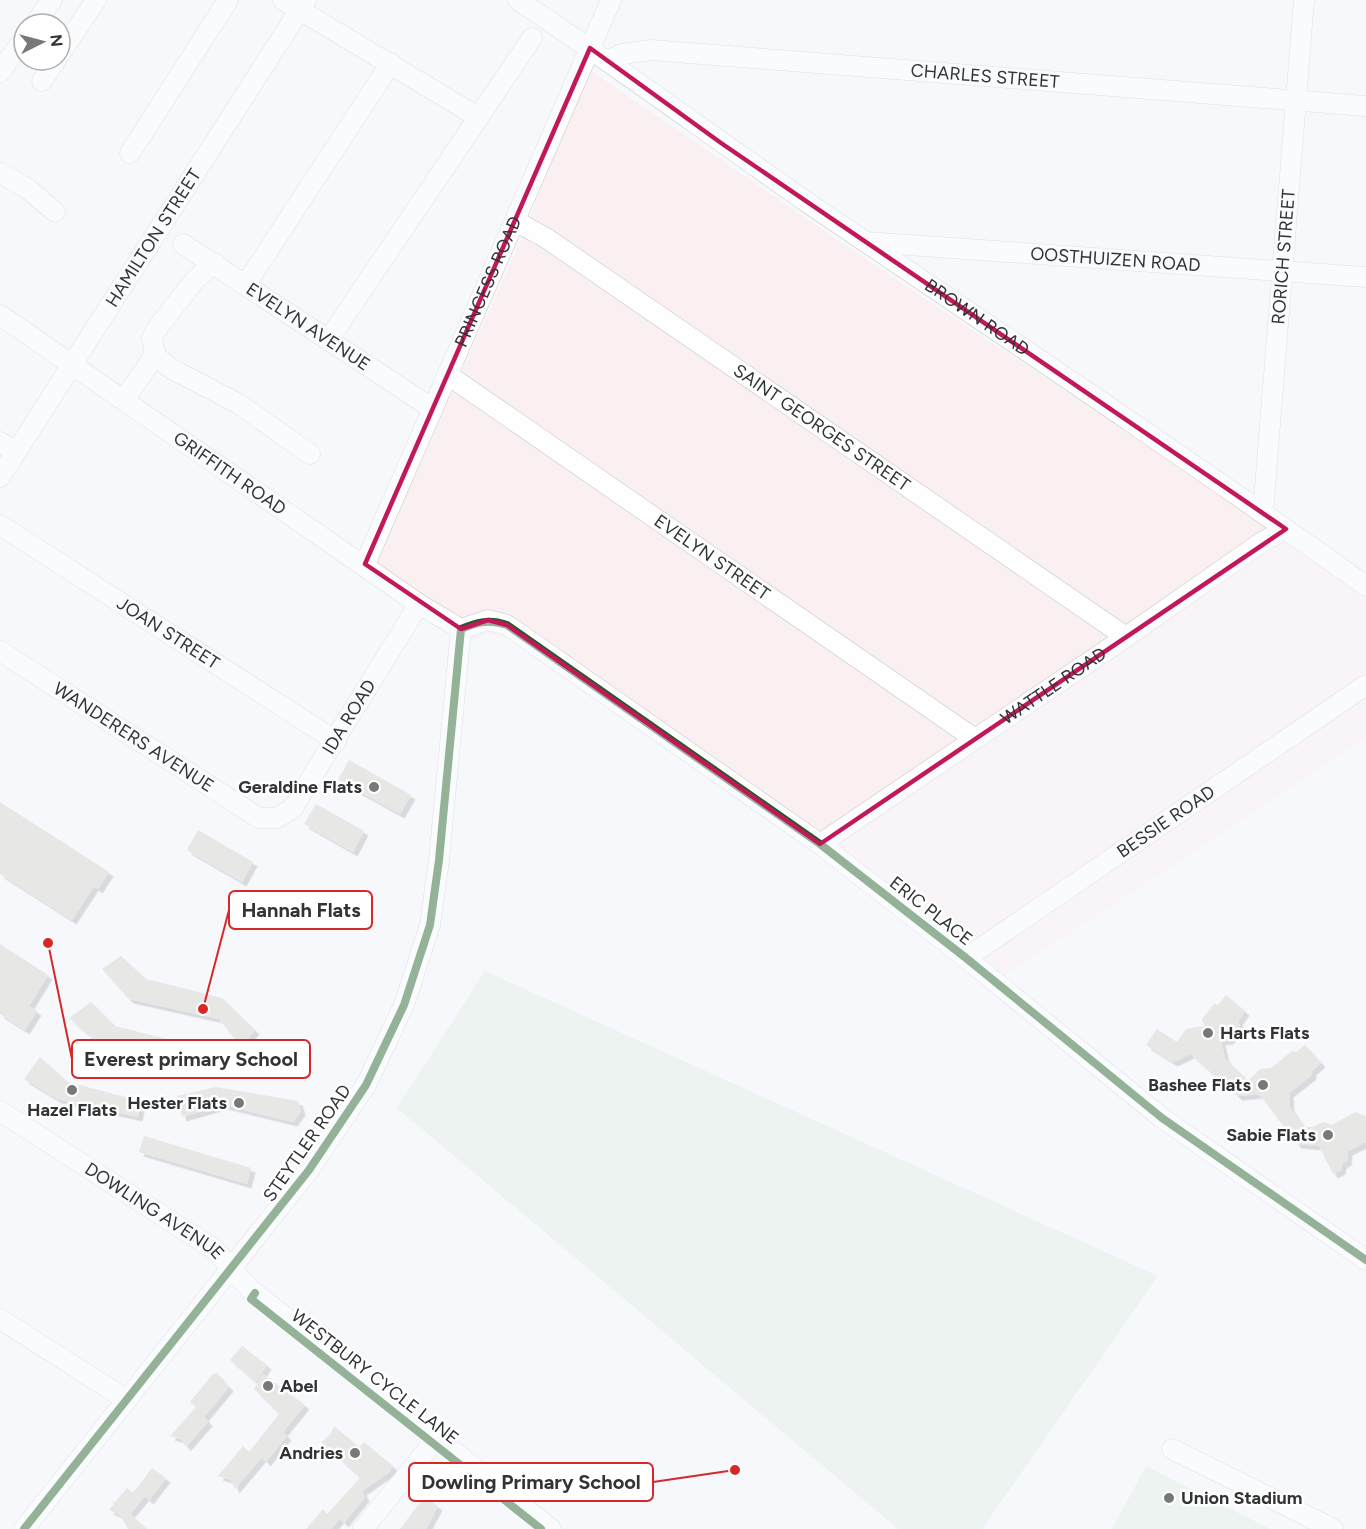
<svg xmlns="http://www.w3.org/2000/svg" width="1366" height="1529" font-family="Figtree,sans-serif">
  <defs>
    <filter id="shadow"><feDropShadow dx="4.5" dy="4.5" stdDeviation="0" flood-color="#0004"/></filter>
  </defs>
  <rect width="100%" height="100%" fill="#f6f8fb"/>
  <path fill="#faeff1" d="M587,68L861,256L1366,591V738L995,982L529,639L483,635L470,643L374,567L524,233Z"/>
  <path fill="#e1ede4" d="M485,971L1158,1276L982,1529H898L397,1108Z
    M1146,1466L1270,1529H1112Z"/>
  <path fill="#d6d2cc" filter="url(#shadow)" d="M349,760L411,795L400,814L338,780Z
    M0,802L109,872L98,889L94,886L72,920L0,874Z
    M316,804L364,831L353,852L304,824Z
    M198,830L253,862L242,882L187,850Z
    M0,944L48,975L29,1006L37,1011L25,1030L0,1014Z
    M121,956L146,979L222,998L255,1030L240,1046L219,1019L129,999L102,969Z
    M1226,995L1245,1011L1238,1021L1240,1025L1229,1040L1221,1041L1225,1058L1248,1081L1260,1069L1271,1068L1292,1051L1296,1052L1305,1045L1321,1063L1312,1071V1075L1289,1093L1290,1107L1303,1127H1313L1323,1122L1332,1125L1356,1112L1366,1116V1142L1348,1151L1347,1161L1342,1164L1341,1170L1333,1174L1319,1146L1297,1144L1259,1094L1238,1096L1190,1054L1173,1062L1146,1045L1157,1029L1177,1042L1186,1029L1204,1026L1202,1019L1214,1004L1218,1005Z
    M91,1002L115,1026L191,1045L186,1067L101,1046L69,1018Z
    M40,1057L68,1082L141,1101L138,1117L57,1099L24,1079Z
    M216,1087L298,1101L301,1111L293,1122L224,1105L182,1117L177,1096Z
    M144,1136L251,1168L247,1184L139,1152Z
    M242,1346L267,1365L256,1382L230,1360Z
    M217,1373L229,1387L204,1417L208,1422L186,1447L181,1439L170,1436L196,1407L190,1402L213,1374Z
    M263,1374L305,1405L283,1432L287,1436L266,1462L262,1457L235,1489L231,1480L218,1476L243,1446L249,1452L279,1414L254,1389Z
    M334,1426L359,1447L364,1442L393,1466L388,1473L362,1491L365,1497L344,1523L340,1518L331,1529H306L323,1509L327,1514L360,1478L321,1442L330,1435Z
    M152,1468L166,1478L149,1500L145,1496L130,1514L147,1529H128L120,1515L109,1510L114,1504L112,1501L115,1502L127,1488L133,1493Z
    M424,1497L438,1506L426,1529H400Z"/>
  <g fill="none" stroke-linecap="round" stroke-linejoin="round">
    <g stroke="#c4c6c8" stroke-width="21">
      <g id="minor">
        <path d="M283,0L478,117"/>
        <path id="s1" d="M518,0C617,66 713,137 811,205C997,331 1184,456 1366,586"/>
        <path d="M35,24L52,0"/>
        <path d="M60,54L96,0"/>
        <path id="s2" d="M607,61L622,54L651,50L1366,106"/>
        <path d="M0,72L24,39"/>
        <path d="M42,81L56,60"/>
        <path d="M130,153L228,0"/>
        <path d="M0,173L28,189L55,212"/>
        <path id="s3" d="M515,221L546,238L1126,637"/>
        <path id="s4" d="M866,242L1366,277"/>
        <path id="s5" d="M183,244L433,409"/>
        <path d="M214,263L194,281L156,330L152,338L155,355L170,368L239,404L310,454"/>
        <path d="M246,284L391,63"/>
        <path id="s6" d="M0,315L419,604L461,629"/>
        <path d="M329,339L532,38"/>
        <path id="s7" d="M448,375L975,739"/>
        <path d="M124,400L155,355"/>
        <path d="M0,442L15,452"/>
        <path id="s8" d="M0,477L306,0"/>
        <path id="s9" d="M1263,512L1304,0"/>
        <path id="s10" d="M0,525L336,741"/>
        <path id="s11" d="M365,564L611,0"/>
        <path d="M461,629L488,620L507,625L820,844L966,958L1162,1118L1366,1260"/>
        <path id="s12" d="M0,651L259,818H277L292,809L419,604"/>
        <path id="s13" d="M820,844L1126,637L1262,542L1286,529"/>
        <path id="s14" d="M966,958L1366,685"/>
        <path id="s15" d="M0,1111L214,1249L250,1289L551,1529"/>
        <path d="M0,1319L127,1400"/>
        <path d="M1172,1449L1333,1529"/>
        <path d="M24,1529L309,1170L366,1085L404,1005L430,925L439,860L461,629"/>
        <path d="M363,1529L437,1438"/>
      </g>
    </g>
    <use href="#minor" stroke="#fefefe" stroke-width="20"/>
    <g stroke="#fff" stroke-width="11">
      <path id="cycleway" d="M255,1293L251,1299L541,1529
        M24,1529L309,1170L366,1085L404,1005L430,925L439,860L461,629C478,622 489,619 507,625L820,844L966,958L1162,1118L1366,1260"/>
    </g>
    <use href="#cycleway" stroke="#1b5e20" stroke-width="8"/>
  </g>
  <path d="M0 0H1366V1529H0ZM590,48L721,143L1286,529L820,844L507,625L488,620L461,629L365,564Z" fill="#f6f8fb" fill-opacity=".55" fill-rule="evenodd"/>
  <path fill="none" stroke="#c2185b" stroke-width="4.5" stroke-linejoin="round" d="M590,48L721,143L1286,529L820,844L507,625L488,620L461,629L365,564Z"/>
  <g fill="#76787a" stroke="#fff" stroke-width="2">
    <circle cx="374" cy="787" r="6"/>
    <circle cx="1208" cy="1033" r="6"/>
    <circle cx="1263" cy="1085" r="6"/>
    <circle cx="72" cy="1090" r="6"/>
    <circle cx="239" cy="1103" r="6"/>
    <circle cx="1328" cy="1135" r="6"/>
    <circle cx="268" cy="1386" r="6"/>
    <circle cx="355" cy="1453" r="6"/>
    <circle cx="1169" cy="1498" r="6"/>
  </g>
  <g text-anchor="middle" stroke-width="5" stroke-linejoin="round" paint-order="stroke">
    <g font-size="18" fill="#313335" stroke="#fff">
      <text dy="6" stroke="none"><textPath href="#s2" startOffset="381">CHARLES STREET</textPath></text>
      <text dy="6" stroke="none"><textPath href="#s8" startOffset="284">HAMILTON STREET</textPath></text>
      <text dy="6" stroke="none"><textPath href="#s9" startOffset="256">RORICH STREET</textPath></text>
      <text dy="6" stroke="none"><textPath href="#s4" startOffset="250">OOSTHUIZEN ROAD</textPath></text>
      <text dy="6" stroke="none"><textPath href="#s11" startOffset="308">PRINCESS ROAD</textPath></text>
      <text dy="6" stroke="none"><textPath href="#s1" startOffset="558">BROWN ROAD</textPath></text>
      <text dy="6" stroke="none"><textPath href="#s5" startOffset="150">EVELYN AVENUE</textPath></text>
      <text dy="6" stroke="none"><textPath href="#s3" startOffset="370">SAINT GEORGES STREET</textPath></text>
      <text dy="6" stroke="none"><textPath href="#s6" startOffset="279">GRIFFITH ROAD</textPath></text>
      <text dy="6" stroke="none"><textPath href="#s7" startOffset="321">EVELYN STREET</textPath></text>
      <text dy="6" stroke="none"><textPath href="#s10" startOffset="200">JOAN STREET</textPath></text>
      <text dy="6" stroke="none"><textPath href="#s13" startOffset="282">WATTLE ROAD</textPath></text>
      <text dy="6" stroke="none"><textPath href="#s12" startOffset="452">IDA ROAD</textPath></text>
      <text dy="6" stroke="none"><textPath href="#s12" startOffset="159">WANDERERS AVENUE</textPath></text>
      <text dy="6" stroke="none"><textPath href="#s14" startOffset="242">BESSIE ROAD</textPath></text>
      <text transform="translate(931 911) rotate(38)" y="6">ERIC PLACE</text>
      <text transform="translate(307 1143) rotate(-55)" y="6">STEYTLER ROAD</text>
      <text dy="6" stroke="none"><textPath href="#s15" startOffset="184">DOWLING AVENUE</textPath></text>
      <text transform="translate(375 1377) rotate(38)" y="6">WESTBURY CYCLE LANE</text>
    </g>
    <g font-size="18" font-weight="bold" fill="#313335" stroke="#fff" text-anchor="end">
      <text x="362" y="793">Geraldine Flats</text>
      <text x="1220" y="1039" text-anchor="start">Harts Flats</text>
      <text x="1251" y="1091">Bashee Flats</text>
      <text x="227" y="1109">Hester Flats</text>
      <text x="72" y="1116" text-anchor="middle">Hazel Flats</text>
      <text x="1316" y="1141">Sabie Flats</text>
      <text x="280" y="1392" text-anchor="start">Abel</text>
      <text x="343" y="1459">Andries</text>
      <text x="1181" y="1504" text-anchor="start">Union Stadium</text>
    </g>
  </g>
  <path fill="none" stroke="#d62828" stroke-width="2" d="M203 1009L229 910M48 943L72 1059M735 1470L653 1482"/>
  <g fill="#d62828" stroke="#fff" stroke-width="2">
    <circle cx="203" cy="1009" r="6"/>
    <circle cx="48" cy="943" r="6"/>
    <circle cx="735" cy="1470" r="6"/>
  </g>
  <g fill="#fff" stroke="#d62828" stroke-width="2">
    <rect x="229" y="891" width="143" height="38" rx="6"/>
    <rect x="72" y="1040" width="238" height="38" rx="6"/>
    <rect x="409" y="1463" width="244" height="38" rx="6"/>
  </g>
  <g font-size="20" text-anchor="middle" font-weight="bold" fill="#313335">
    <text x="301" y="917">Hannah Flats</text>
    <text x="191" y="1066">Everest primary School</text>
    <text x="531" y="1489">Dowling Primary School</text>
  </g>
  <g transform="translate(42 42) rotate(84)"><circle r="28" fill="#ffffff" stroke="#adadae" stroke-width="1.5"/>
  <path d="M0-4.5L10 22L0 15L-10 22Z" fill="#76787a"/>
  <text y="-9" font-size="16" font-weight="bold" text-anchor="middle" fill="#313335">N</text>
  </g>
</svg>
